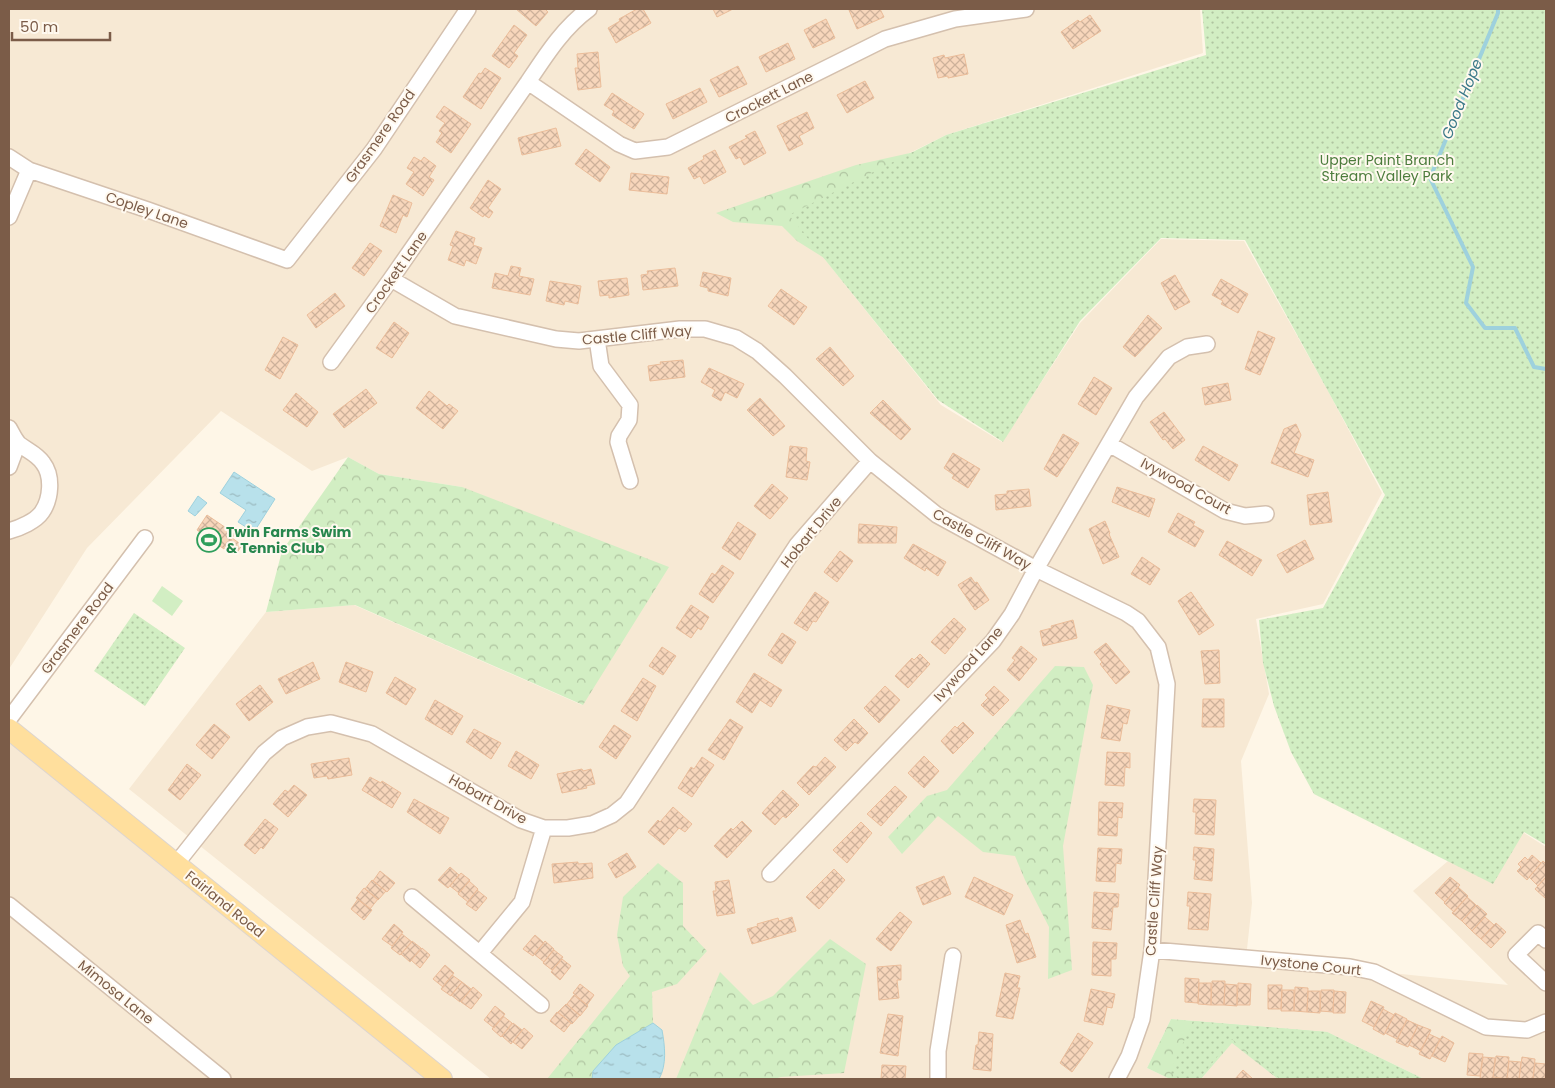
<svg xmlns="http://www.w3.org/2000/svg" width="1555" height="1088" font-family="Poppins,sans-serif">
  <defs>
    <pattern id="forest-crowns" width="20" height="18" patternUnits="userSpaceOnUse" patternTransform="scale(1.25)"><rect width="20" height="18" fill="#d2eec3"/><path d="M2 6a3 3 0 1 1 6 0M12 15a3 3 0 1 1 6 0" fill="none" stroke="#afc4a0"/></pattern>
    <pattern id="park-dots" width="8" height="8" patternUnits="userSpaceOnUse" patternTransform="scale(1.25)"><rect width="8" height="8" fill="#d2eec3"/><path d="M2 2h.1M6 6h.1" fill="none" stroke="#afc4a0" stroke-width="1.8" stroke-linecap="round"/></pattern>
    <pattern id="water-ripples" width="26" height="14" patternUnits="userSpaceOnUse" patternTransform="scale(1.25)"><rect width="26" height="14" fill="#b8e1eb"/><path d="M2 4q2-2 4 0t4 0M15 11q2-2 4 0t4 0" fill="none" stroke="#9bbac0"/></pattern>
    <pattern id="building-cross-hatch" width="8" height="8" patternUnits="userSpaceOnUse" patternTransform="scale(1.25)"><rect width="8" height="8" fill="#f7d6bb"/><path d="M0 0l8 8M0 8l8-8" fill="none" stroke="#cdb19a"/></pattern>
  </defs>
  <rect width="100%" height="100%" fill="#fef6e7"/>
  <path fill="#f7e9d4" d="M9,9H1200L1203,53L946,135L788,213L941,405L1002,442L1080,323L1161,239L1244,241L1328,391L1382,493L1323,604L1256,619L1269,694L1241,761L1252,903L1246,958L1508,985L1413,891L1448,861L1524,833L1546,847V1079H1424L1327,1032L1171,1019L1147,1068L1170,1079H491L129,789L266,612L354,605L582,705L462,487L379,474L348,457L312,471L221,411L87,548L9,669Z
    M9,729L442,1079H9Z
    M1232,1042L1278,1079H1201Z"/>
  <path fill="#d2eec3" d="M162,586L183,601L172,616L152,601Z"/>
  <path fill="url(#forest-crowns)" d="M955,143L853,276L797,241L782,226L733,222L716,213L856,165Z
    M348,457L379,474L462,487L669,567L583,705L355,605L266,612L282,551Z
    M1055,666L1084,667L1093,685L1063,846L1072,970L1048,979L1049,927L1025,880L1015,856L983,852L938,816L902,854L888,837L927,796L947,790Z
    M658,863L683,883V926L707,951L677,984L652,992L653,1023L636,1034L593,1071L592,1079H547L630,976L623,966L617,935L623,897Z
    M830,939L866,964L844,1073L781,1077L774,1079H676L720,972L753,1005L773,996Z
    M1171,1019L1327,1032L1424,1079H1278L1232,1043L1201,1079H1170L1147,1068Z"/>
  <path fill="url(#park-dots)" d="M1202,9H1546V845L1524,832L1493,884L1314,794L1291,752L1274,706L1263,663L1259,620L1323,608L1385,495L1245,240L1161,238L1080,321L1003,442L938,400L789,215L946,135L1206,55Z
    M134,613L185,648L145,706L94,671Z
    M1193,1021L1327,1032L1422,1079H1280L1232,1039L1199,1079H1179L1170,1072Z"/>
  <path fill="url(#water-ripples)" stroke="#9ed1dd" d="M234,472L275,499L254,532L238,522L246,510L220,493Z
    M198,496L207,503L195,516L188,511Z
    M653,1023L662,1030C665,1046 667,1065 659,1079H592L593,1071L616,1045Z"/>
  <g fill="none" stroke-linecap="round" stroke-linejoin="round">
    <path stroke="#9ed1dd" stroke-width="4" d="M1498,9V13L1430,178L1473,267L1466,303L1485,328H1515L1534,367L1546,369"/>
  </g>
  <path fill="url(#building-cross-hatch)" stroke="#ebbd9a" d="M516,9H545L548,12L536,26Z
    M637,9H643L651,23L616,43L608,28L620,21L619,19Z
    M713,9H733L717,17Z
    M852,9H880L884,17L857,29L849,10Z
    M1090,15L1101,31L1073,49L1061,32L1078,20L1080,22Z
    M826,19L835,38L813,48L804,30Z
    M514,25L527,35L514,53L518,56L509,68L492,56Z
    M788,43L795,59L766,72L759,57Z
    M598,52L601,87L578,90L575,68H578L577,54Z
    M964,54L968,74L948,78V76L938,78L933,58L944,55L945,58Z
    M738,66L747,84L719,97L710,80Z
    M485,68L501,78L481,109L463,97L479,73L481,74Z
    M865,81L874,98L847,113L837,95Z
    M700,88L707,102L673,119L666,104Z
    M612,93L644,114L634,129L612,115L614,111L604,105Z
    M444,106L471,124L451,153L436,142L442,133L439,131L445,123L436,117Z
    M807,112L814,128L799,136L803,144L789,151L777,126Z
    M556,128L561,146L522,155L518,138Z
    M755,131L766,153L744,165L740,157L736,159L729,147L747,138L745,136Z
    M586,149L610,167L600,182L575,164Z
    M715,150L726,172L704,184L700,176L694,179L688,168L704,159L703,156Z
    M414,157L421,161L424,157L436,166L429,177L434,180L423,196L406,184L414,172L407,168Z
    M631,173L669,177L667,194L629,190Z
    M488,180L501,189L488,208L493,212L489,218L484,215L483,217L470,208Z
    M393,195L412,203L407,217L403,215L396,233L380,226Z
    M456,231L475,238L473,245L482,248L476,264L466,260L464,266L448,260L453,246L450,245Z
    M370,243L382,251L364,276L352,268Z
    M511,266L521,268L519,276L534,279L530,295L492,288L495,273L508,276Z
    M675,268L678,286L643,290L641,275L648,274L647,271Z
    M703,272L731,278L728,296L708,291V288L700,286Z
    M1175,275L1190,302L1175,310L1161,283Z
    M627,278L629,295L609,298V295L600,296L598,281Z
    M1221,279L1248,294L1238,313L1221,304L1223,301L1212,295Z
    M550,281L581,286L578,304L565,301L564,305L546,301Z
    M781,289L807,307L794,325L768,306Z
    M335,293L345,306L316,328L307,315Z
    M1148,315L1162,328L1135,357L1123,347Z
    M394,322L409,333L392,358L376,348Z
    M1258,331L1275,338L1260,375L1245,369Z
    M283,337L298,345L280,379L265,370Z
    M830,347L854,376L843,386L816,359Z
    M683,360L685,377L650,381L648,366L661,364L660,362Z
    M709,368L744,384L737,398L725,392L721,401L712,396L715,390L701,382Z
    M1094,377L1112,388L1096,415L1078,404Z
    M1228,383L1231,400L1205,405L1202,388Z
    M366,389L377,403L344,428L333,414Z
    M429,391L447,406L449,404L458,411L443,429L416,408Z
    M296,393L318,412L307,427L283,410Z
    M760,398L785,426L773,436L747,410Z
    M883,400L911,429L901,440L870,413Z
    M1164,412L1185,440L1173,449L1165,439L1163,440L1150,422Z
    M1296,424L1301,435L1294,453L1314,460L1308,477L1271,463L1284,429Z
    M1063,434L1079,443L1057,477L1044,469Z
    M790,446L807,448L806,461L810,462L807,480L786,477Z
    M1203,446L1238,465L1229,481L1195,460Z
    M953,453L980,469L968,488L952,478L954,475L944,468Z
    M772,484L788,498L770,519L754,506Z
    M1117,487L1155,499L1149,517L1112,502Z
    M1029,489L1031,506L996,510L995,495L1007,494V491Z
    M1328,492L1332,522L1310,525L1307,495Z
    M1178,513L1195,522L1193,525L1204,531L1195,547L1168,532Z
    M207,515L235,534L224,549L197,530Z
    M1105,521L1110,533L1109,534L1119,557L1103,564L1089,529Z
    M738,522L756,534L740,560L722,548Z
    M859,524L897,527L896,543H858Z
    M232,538L242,545L236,554L226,547Z
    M1305,540L1314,559L1287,573L1277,555Z
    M1227,541L1262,560L1252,576L1219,555Z
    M913,544L946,562L938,576L926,568L925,571L904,558Z
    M840,551L853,561L837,582L824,572Z
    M1142,557L1160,569L1150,585L1131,574Z
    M722,565L734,573L713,603L699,594L712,573L715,575Z
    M971,577L975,583L977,582L989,600L975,610L958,585Z
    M815,592L829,602L816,622L813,621L807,631L794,623Z
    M1191,592L1214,625L1199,635L1178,601Z
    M691,605L709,617L701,630L698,628L691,638L676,628Z
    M954,618L966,629L945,654L931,642Z
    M1073,620L1077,638L1043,646L1040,631L1052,628L1051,626Z
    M782,633L796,642L782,664L768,655Z
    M1106,643L1130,672L1116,684L1100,664L1102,662L1094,652Z
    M1021,646L1037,659L1019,681L1007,670L1015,660L1012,658Z
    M662,647L676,656L663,675L649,666Z
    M1219,650L1220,683L1205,684L1201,651Z
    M920,654L930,664L908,688L895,676L912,658L914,660Z
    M313,662L320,679L286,694L278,679Z
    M346,662L373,672L366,692L339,682Z
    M754,673L782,690L771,707L760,700L752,713L736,702Z
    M395,677L416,689L406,705L386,693Z
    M643,678L656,686L637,721L621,711Z
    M260,685L273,702L249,721L236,704Z
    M885,686L900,700L879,723L864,708Z
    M994,686L1009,700L993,716L981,705L988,698L985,695Z
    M1203,699H1224V727H1202Z
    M435,700L463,716L452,735L425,719Z
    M1107,705L1130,710L1127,724L1123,723L1120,741L1101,738Z
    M730,719L743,727L724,760L708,750Z
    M854,719L868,733L858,744L855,742L846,751L834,740Z
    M963,722L974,733L953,754L941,741L955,726L957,728Z
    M214,724L230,737L212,759L196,745Z
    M614,725L631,736L616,759L599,747Z
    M474,729L501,743L491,759L466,742Z
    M516,751L539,765L531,779L508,766Z
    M1107,752L1130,753V768L1125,767L1124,786L1105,785Z
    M924,756L939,771L924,788L908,773Z
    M702,757L714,765L692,797L678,788L691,767L694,769Z
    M825,757L836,767L809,795L797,783L813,766L816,767Z
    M349,758L352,775L328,779L327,776L314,778L311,764Z
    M187,764L201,775L180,800L168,790Z
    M582,769L583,771L591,769L595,784L586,786L587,788L562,793L557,774Z
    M370,777L381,783L382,781L401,793L392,808L362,790Z
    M294,785L307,795L288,817L273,804L285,790L288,792Z
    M895,786L907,797L881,826L867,814Z
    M783,790L799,805L786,818L783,816L775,825L762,813Z
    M414,799L449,818L440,834L407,812Z
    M1194,799L1216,800L1214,835L1195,834L1196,812H1193Z
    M1099,802L1123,803L1122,818L1118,817L1117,836L1098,835Z
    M673,807L692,824L685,832L679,828L664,845L648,832L658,820L660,822Z
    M265,819L278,829L263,849L261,847L255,854L244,845Z
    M742,821L752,831L727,858L714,846L731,828L733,830Z
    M861,822L872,833L847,863L833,850Z
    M1194,847L1214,849L1212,881L1194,879L1196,860H1193Z
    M1098,848L1122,849L1121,864L1116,863L1115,882L1096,881Z
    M627,853L636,867L616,878L608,864Z
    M1532,855L1541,863L1527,880L1517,871L1521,867L1518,864L1525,857L1528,860Z
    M1543,861L1546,864V877L1538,886L1529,877Z
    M578,862V864L592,863L593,878L554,883L552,864Z
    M450,867L459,875L448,888L438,880Z
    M834,869L845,880L819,909L806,897Z
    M380,871L395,883L387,892L373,881Z
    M461,873L470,880L459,893L450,886Z
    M944,876L951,894L923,905L916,887Z
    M974,877L1013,895L1004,915L965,897Z
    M1450,877L1460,885L1445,902L1435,893Z
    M1546,877V896L1545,898L1535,889Z
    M372,880L386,891L378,900L365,889Z
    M729,880L735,913L717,916L713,891H716L715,882Z
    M469,881L478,889L468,902L458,894Z
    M1458,887L1468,896L1454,912L1444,903Z
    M364,888L378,899L370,909L356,898Z
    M477,890L487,898L476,911L466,904Z
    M1094,892L1119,894L1118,907H1113L1111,930L1092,928Z
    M1188,892L1211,894L1208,930L1188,929L1190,906H1187Z
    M1467,897L1476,905L1462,921L1452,913Z
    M358,899L372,910L364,920L351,909Z
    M1477,905L1487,914L1472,931L1462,921Z
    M900,912L912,922L891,951L876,939Z
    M792,917L796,931L752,944L747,929L758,926L757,924L778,918L779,921Z
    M1485,917L1494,925L1481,939L1472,931Z
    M1020,920L1025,934L1028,933L1036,957L1017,963L1006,925Z
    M1496,923L1506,932L1491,948L1481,939Z
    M394,924L403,932L392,946L382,939Z
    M402,934L412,942L400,955L391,948Z
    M535,935L544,943L533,956L523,949Z
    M412,941L421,948L410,962L401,954Z
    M545,941L554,949L544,962L534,954Z
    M1093,942L1117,943L1116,959H1111V976L1092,975Z
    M422,948L430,955L420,968L411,960Z
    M554,950L563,957L552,970L543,963Z
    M562,959L571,966L560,980L551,972Z
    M445,965L454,973L443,987L433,979Z
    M901,965V980H897L899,998L879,1000L877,967Z
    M1005,973L1020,976L1017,988H1020L1013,1019L996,1016Z
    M452,975L462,982L451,996L441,989Z
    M1185,978L1199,979L1198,1003L1185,1002Z
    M1212,981H1225L1224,1005H1211Z
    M462,982L471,989L460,1002L451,995Z
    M1199,983H1211V1005L1198,1004Z
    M1238,983L1251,984L1250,1005H1237Z
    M580,984L594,995L587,1005L573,993Z
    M1225,984L1237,985V1006L1224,1005Z
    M1268,985H1282L1281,1009H1268Z
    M473,987L482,995L471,1009L461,1002Z
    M1295,987L1308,988L1307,1012L1294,1011Z
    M1091,989L1115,994L1112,1008L1107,1007L1103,1025L1084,1021Z
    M1282,990H1294V1011H1281Z
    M1321,990H1334L1333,1012L1320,1011Z
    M1308,991H1320V1013L1307,1012Z
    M1334,991L1346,992L1345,1013H1333Z
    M574,995L588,1006L580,1016L567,1004Z
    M1371,1001L1384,1007L1374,1027L1362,1021Z
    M566,1004L580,1015L572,1024L558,1012Z
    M495,1006L505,1014L494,1028L484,1020Z
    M1383,1009L1394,1015L1384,1035L1373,1029Z
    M557,1012L571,1023L564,1032L550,1021Z
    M1395,1013L1407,1019L1397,1039L1385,1033Z
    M888,1014L903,1016L898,1056L880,1053Z
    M503,1016L512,1023L501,1037L492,1029Z
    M1407,1020L1418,1025L1408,1047L1396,1042Z
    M513,1023L522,1030L511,1044L502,1036Z
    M1418,1025L1431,1030L1421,1051L1409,1045Z
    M524,1028L533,1036L522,1049L513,1042Z
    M979,1032L993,1034L991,1071L973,1069L976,1045H978Z
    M1078,1033L1093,1043L1072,1072L1060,1063Z
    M1429,1034L1440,1039L1430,1059L1419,1054Z
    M1442,1036L1454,1043L1445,1062L1432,1056Z
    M1469,1053L1483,1054L1480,1076L1467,1075Z
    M1496,1056L1509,1057L1507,1079L1493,1077Z
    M1483,1057L1495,1058L1493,1079H1480Z
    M1522,1057L1535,1059L1533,1079H1519Z
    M1509,1061L1521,1062L1519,1079H1507Z
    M1535,1063L1546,1064L1545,1079H1533Z
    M882,1065L906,1066L905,1079H881Z
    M1243,1070L1253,1079H1235Z"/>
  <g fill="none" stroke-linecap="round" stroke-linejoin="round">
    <g stroke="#d4c0ae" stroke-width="18">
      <path id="minor" d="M589,9C563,28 546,55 528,82L619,144L635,151L668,147L885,39L955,19L1026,9
        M9,157L29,170L148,210L287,260L374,149L468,9
        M9,217L29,170
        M391,279L455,316L556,339L579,341L680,329H705L736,338L757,351L785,376L870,461L937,515L1036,569L1126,613L1138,621L1158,647L1167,684L1152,950L1142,1019L1129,1056L1117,1079
        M597,339L601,366L630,405L629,420L619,436L618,442L630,481
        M331,362L391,279L528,82
        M9,428C12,433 15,440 19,444C28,451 37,454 43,463C53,476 51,499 42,512C36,521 20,528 9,531
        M1109,444L1225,511L1245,516L1266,514
        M9,467L18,443
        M9,719L145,538
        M176,864L264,753L282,738L307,727L331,723L372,734L521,820L544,828H568L592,824L612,815L627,803L797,545L870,461
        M770,874L993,641L1012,614L1036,569L1136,397L1169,357L1187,347L1207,344
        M412,897L541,1005
        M9,905L223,1079
        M1546,940L1538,933L1516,955L1546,983
        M1152,950L1350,967L1374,972L1486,1027L1527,1030L1546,1022
        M480,953L522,902L544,828
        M938,1079V1051L953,956"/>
    </g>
    <g stroke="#ddd5cf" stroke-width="22">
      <path id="major" d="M9,729L442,1079"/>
    </g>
    <use href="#minor" stroke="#fff" stroke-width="15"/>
    <use href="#major" stroke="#ffdf9d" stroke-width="20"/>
  </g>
  <defs>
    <g id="stadium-ring" transform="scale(1.25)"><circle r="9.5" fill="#fff9ef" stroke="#2e9e5b" stroke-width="1.5"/><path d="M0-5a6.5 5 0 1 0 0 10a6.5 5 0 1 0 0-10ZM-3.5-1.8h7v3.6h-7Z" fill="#2e9e5b"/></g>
  </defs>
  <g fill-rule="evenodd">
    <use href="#stadium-ring" x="209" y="540"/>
  </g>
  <g text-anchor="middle" stroke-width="4" stroke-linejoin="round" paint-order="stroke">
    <g font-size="14" fill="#7b5c48" stroke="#fff9ef">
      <text transform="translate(769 97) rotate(-27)" y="5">Crockett Lane</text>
      <text transform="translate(380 136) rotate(-55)" y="5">Grasmere Road</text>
      <text transform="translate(147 210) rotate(19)" y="5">Copley Lane</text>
      <text transform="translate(396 272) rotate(-55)" y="5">Crockett Lane</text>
      <text transform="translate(637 335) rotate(-5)" y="5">Castle Cliff Way</text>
      <text transform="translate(1186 486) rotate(29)" y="5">Ivywood Court</text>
      <text transform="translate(811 532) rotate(-51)" y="5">Hobart Drive</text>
      <text transform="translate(982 539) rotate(29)" y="5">Castle Cliff Way</text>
      <text transform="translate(77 628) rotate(-53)" y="5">Grasmere Road</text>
      <text transform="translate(968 664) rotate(-48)" y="5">Ivywood Lane</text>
      <text transform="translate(488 799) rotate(29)" y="5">Hobart Drive</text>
      <text transform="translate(1154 901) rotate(-86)" y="5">Castle Cliff Way</text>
      <text transform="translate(225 904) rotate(39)" y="5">Fairland Road</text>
      <text transform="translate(1311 965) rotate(6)" y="5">Ivystone Court</text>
      <text transform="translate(116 992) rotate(39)" y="5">Mimosa Lane</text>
    </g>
    <g font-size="14" fill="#4c7c3c" stroke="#fff9ef">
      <text x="1387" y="165">Upper Paint Branch<tspan x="1387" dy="16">Stream Valley Park</tspan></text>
    </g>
    <g font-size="14" font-weight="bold" fill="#27864d" stroke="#fff9ef" text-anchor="start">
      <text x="226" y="537">Twin Farms Swim<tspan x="226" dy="16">&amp; Tennis Club</tspan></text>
    </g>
    <g font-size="15" font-style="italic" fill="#3c7989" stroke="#fff9ef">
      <text transform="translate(1462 99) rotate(-68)" y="5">Good Hope</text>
    </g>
  </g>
  <rect width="1555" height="1088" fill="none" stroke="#7b5c48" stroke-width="20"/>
  <path d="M12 32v8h98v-8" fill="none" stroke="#7b5c48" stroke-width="2.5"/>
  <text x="20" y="32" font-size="15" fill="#7b5c48" stroke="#fff9ef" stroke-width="4" paint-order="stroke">50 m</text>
</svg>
